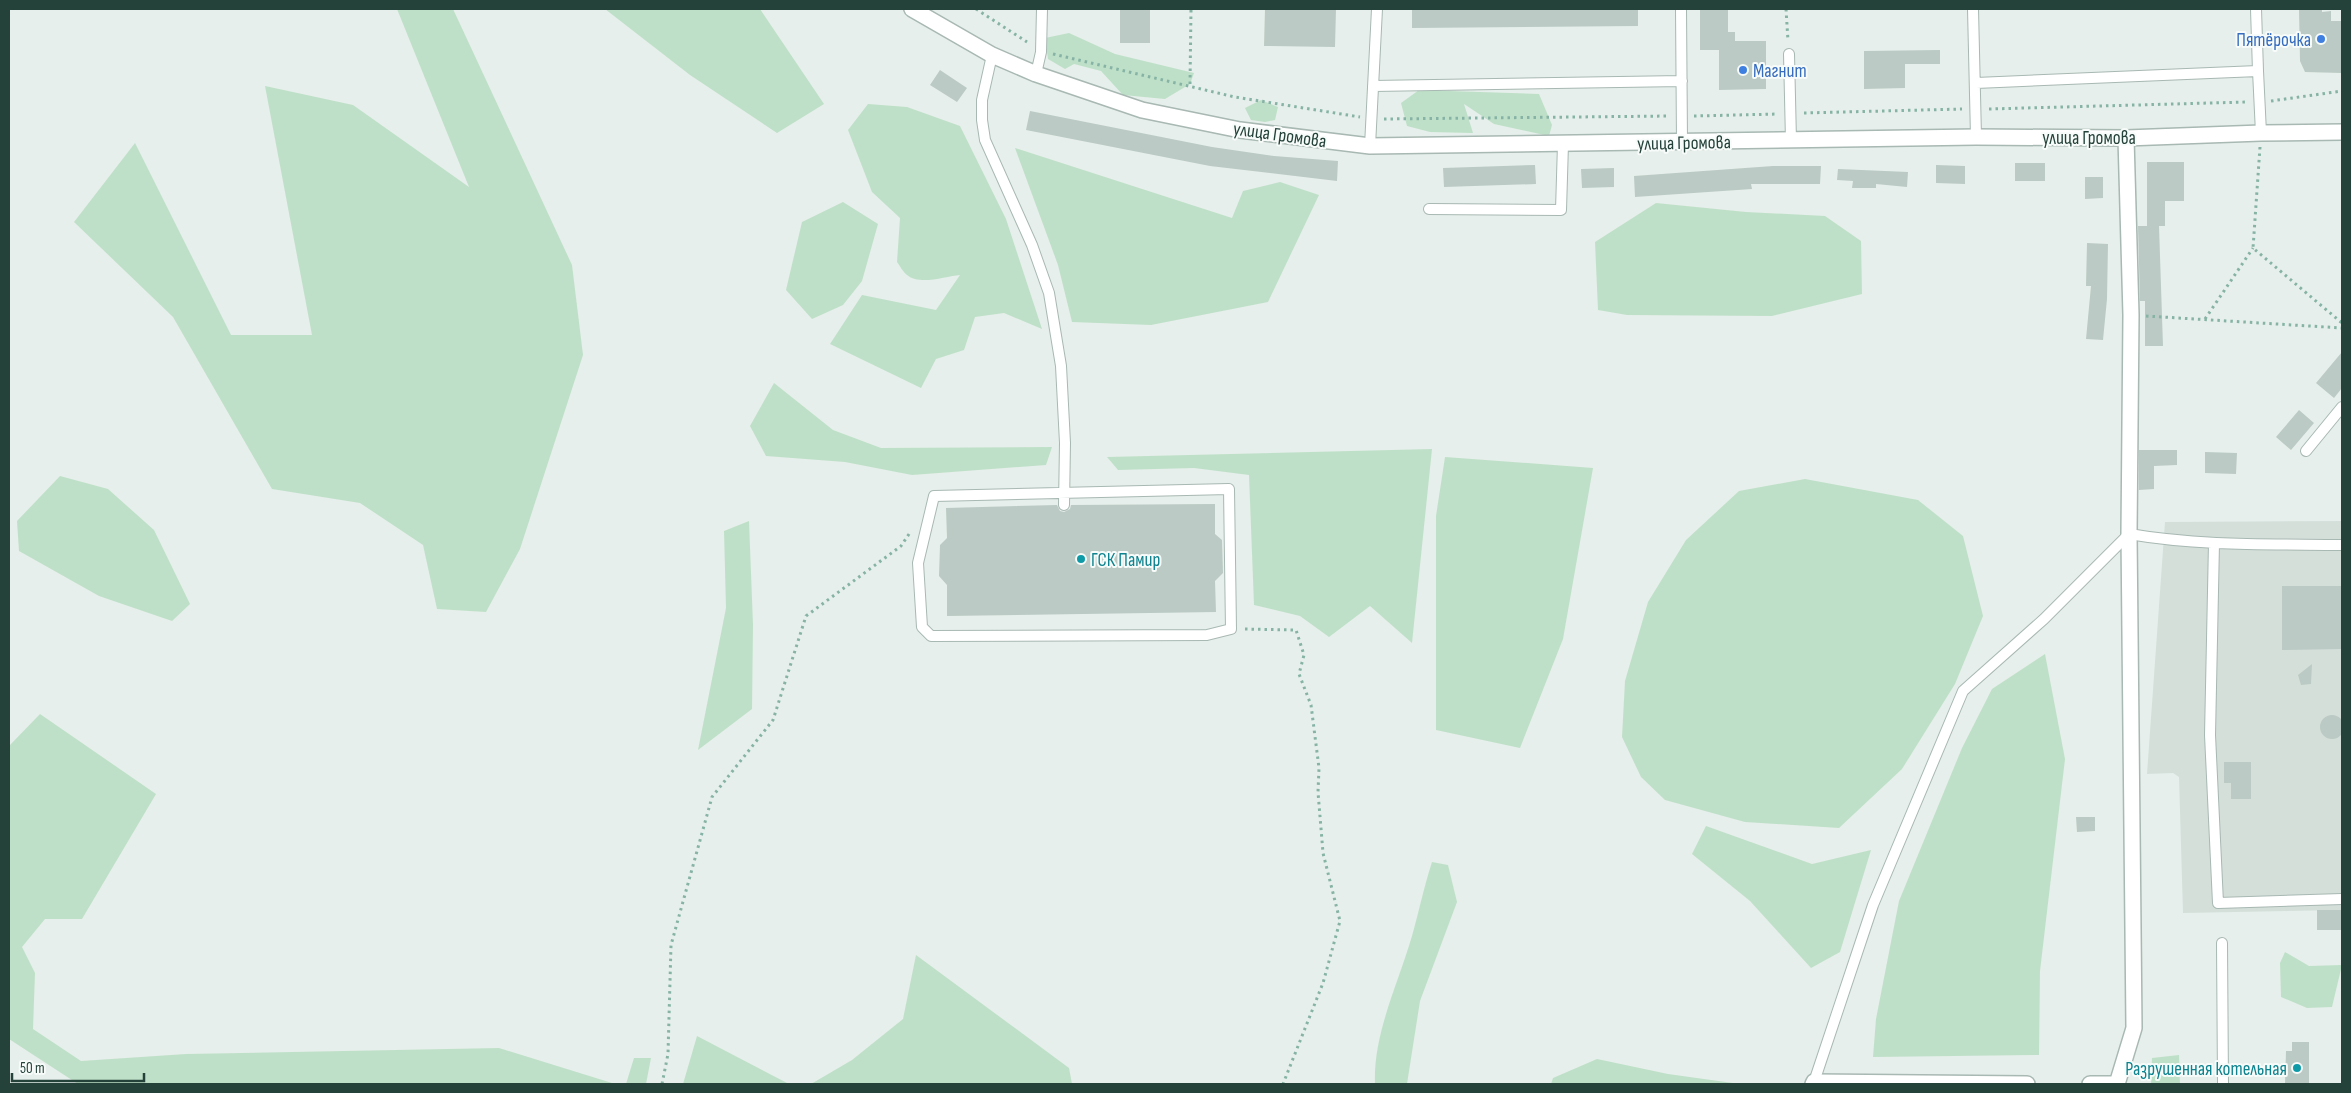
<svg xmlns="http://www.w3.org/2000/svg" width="2351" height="1093" font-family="'Sofia Sans Condensed',sans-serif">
  <rect width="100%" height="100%" fill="#e6efeb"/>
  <path fill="#d4dfda" d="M2342,521V910L2183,913L2179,777L2173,773L2147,774L2165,522Z"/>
  <path fill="#bfe0c8" d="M397,9H453L572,265L583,355L520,549L486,612L437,609L423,545L360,503L272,489L173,317L74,222L135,143L231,335H312L265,86L353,105L469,187Z
    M605,9H760L824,104L777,133L690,75Z
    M1069,33L1115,54L1194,73L1190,84L1165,99L1123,95L1101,71L1074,64L1065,69L1048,59L1045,38Z
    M1419,90L1539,94L1552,125L1549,136L1494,124L1464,104L1473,133L1430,132L1407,126L1401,103Z
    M1261,100L1278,107L1275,120L1265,122L1251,120L1245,108Z
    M868,104L907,107L960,126L1006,219L1042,329L1004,313L975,317L964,350L936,359L921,388L830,344L862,295L936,310L960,275C946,276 920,286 907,275C903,272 900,266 897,262L900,218L872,192L848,130Z
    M1015,148L1232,218L1243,191L1280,182L1319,195L1268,302L1151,325L1072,322L1058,265Z
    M843,202L878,224L862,281L843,305L812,319L786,290L802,222Z
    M1656,203L1746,212L1825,216L1861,241L1862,294L1772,316L1627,315L1598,310L1595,242Z
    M774,383L833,430L881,448L1052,447L1046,465L912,475L845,462L766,456L750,426Z
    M1432,449L1412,643L1370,606L1329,637L1300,616L1254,605L1249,475L1194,468L1118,470L1107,457Z
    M1445,457L1593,468L1563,639L1520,748L1436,730V516Z
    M60,476L108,489L154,530L190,604L172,621L99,596L19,551L17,521Z
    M1805,479L1918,500L1963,536L1983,616L1955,684L1902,769L1839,828L1745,822L1665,800L1641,777L1622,737L1625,681L1648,602L1686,540L1739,491Z
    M749,521L753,625L752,709L698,750L726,608L724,531Z
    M2045,654L2065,759L2040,971L2039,1055L1873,1057L1876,1019L1899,901L1962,748L1992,689Z
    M40,714L156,794L82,919H45L22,947L35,973L33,1029L81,1061L186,1054L499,1048L612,1083L78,1084L9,1039V746Z
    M1706,826L1812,864L1871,850L1840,952L1811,968L1750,901L1692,854Z
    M1432,862L1448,865L1457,902L1420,1001L1407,1084H1375C1373,1034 1398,984 1412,936C1419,911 1424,887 1432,862Z
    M2285,952L2309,966L2342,965L2332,1007L2307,1008L2281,997L2280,963Z
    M916,955L1069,1068L1072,1084H811L852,1060L903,1019Z
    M697,1036L789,1084H683Z
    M2179,1055L2180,1084H2151L2152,1058Z
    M634,1058H651L646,1084H626Z
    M1597,1059L1668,1074L1740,1084H1551L1553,1078Z"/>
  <path fill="#bbcac4" d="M1120,9H1150V43H1120Z
    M1265,9H1336L1335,47L1264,46Z
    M1412,9H1638V26L1412,28Z
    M1700,9H1728V32H1735V41H1766V89L1719,90V50H1700Z
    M2299,9H2322V12L2331,11V21H2342V73L2305,72L2300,61Z
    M1940,50V64H1905V88L1864,89V51Z
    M940,70L967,88L957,102L930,85Z
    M1030,111L1212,147L1274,156L1338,161L1337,181L1210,166L1026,130Z
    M2147,162H2184V201H2165V226H2148H2159L2163,346H2145V301H2140L2138,226H2147Z
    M2015,163H2045V181H2015Z
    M1535,165L1536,184L1444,187L1443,168Z
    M1936,165L1965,166V184L1936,183Z
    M1773,166H1821L1820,184H1751L1752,189L1635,197L1634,176Z
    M1614,168V187L1582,188L1581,169Z
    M1838,169L1908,172L1907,187L1876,184V188H1852L1853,181L1837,180Z
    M2085,177H2103V198L2085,199Z
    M2087,243L2108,244L2107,299L2103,340L2086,339L2091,286H2086Z
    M2342,352V388L2334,398L2316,383Z
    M2299,410L2314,423L2291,450L2276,437Z
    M2139,450H2177V465L2154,466V489L2139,490Z
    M2205,452L2237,453L2236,474L2205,473Z
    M1215,504V534L1222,540L1223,573L1215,581L1216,612L947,616V585L939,576L940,545L947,538L946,508L1057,505L1060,511L1064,512L1070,509L1071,505Z
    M2282,586H2342V649L2282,650Z
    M2312,664L2311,684L2301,685L2298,675Z
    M2320 727a12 12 0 1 1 24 0a12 12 0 1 1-24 0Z
    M2224,762H2251V799H2231V783H2224Z
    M2076,817H2095V831L2077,832Z
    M2317,910H2342V930H2317Z
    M2292,1042H2309V1084H2285L2286,1051H2292Z"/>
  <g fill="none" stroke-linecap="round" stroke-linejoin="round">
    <g stroke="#a8b8b2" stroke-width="12">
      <path id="service" d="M1681,9L1682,142
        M1973,9L1976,137
        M1789,54L1791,141
        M992,55L982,100V120L985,140L1032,245L1049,293L1061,366L1065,443L1064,505
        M2258,71L2261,133
        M1036,74L1041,52L1042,9
        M1976,83L2258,71L2256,9
        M1373,86L1682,81
        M1370,146L1377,9
        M1429,209L1561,210L1563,144
        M2306,451L2342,407
        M1229,489L1231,629L1207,635L931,636L922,627L918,563L934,496Z
        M2214,543L2210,735L2218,903L2342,899
        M2222,943L2223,1084
        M1814,1082L1873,905L1963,691L2044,619L2129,534C2199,546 2271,544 2342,545"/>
    </g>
    <g stroke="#a8b8b2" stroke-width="18">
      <path id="minor" d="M912,9L992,55L1036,74L1142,110L1240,130L1370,146L1976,137L2126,138L2261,133L2342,132
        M1813,1084L1814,1082L2027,1084
        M2090,1084H2117L2134,1028L2129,534L2131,315L2126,138"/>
    </g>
    <path stroke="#86b3a5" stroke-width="3" stroke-dasharray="2.5 4" stroke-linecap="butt" d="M976,9L1027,42
      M1786,9L1788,41
      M1053,54L1235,97L1360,117
      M1190,84L1191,9
      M2271,101L2342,91
      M1989,109L2247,102
      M1804,113L1962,109
      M1694,116L1778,114
      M1384,119L1670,116
      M2260,147L2253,248L2342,323
      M2146,316L2342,328
      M2205,319L2253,248
      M1245,629L1296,630L1304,655L1299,674L1311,705L1319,768L1318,792L1323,853L1340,921L1323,983L1283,1084
      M662,1084L668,1054L671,945L712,797L773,720L806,616L901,546L911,531"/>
    <use href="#service" stroke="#fff" stroke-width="10"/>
    <use href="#minor" stroke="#fff" stroke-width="15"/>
  </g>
  <g fill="#3f7fe0" stroke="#f7fbf9" stroke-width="2">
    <circle cx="2321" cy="39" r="5"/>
    <circle cx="1743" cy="70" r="5"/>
  </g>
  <g fill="#0f9aa8" stroke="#f7fbf9" stroke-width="2">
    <circle cx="1081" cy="559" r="5"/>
    <circle cx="2297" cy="1068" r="5"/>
  </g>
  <g text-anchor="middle" stroke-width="4" stroke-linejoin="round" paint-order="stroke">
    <g font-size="19" fill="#366cbe" stroke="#f7fbf9" text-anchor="end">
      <text x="2311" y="46">Пятёрочка</text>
      <text x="1753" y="77" text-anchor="start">Магнит</text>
    </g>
    <g font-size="19" fill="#24423a" stroke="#f7fbf9">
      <text transform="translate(1280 134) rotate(8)" y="7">улица Громова</text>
      <text x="2089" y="144">улица Громова</text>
      <text transform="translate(1684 142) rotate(-1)" y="7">улица Громова</text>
    </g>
    <g font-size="19" fill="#0d838f" stroke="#f7fbf9" text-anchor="start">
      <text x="1091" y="566">ГСК Памир</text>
      <text x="2287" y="1075" text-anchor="end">Разрушенная котельная</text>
    </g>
  </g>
  <rect width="2351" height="1093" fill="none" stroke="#24423a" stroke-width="20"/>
  <path d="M12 1073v8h132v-8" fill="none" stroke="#24423a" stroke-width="2.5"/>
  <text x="20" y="1073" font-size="15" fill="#24423a" stroke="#f7fbf9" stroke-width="4" paint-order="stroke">50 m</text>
</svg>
